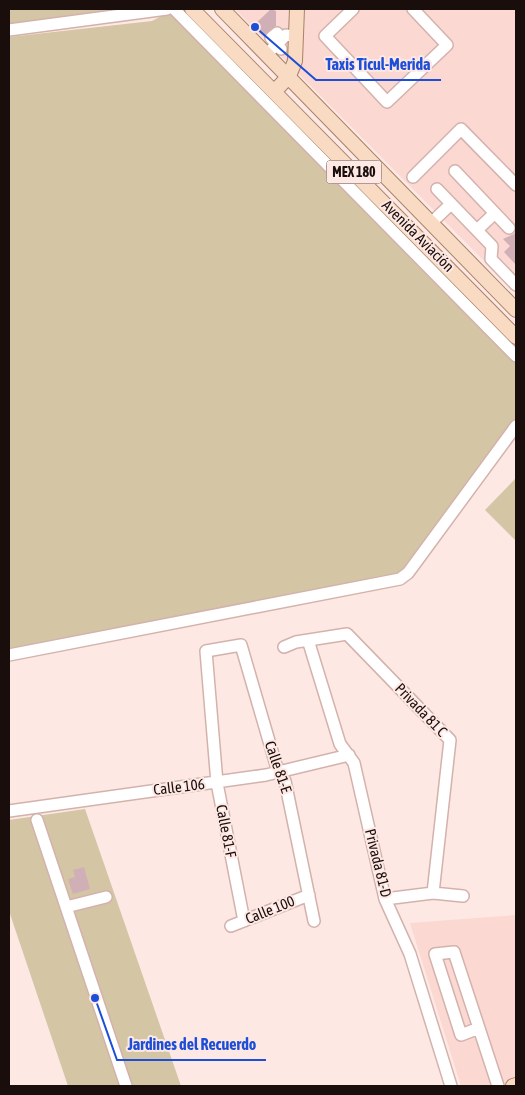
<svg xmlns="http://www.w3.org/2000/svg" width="525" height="1095" font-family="'Asap Condensed',sans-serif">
  <rect width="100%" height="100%" fill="#fde8e4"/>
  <path fill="#fbd8d1" d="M235,9H516V293L282,57Z
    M516,915V1084L509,1086H461L410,923Z"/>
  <path fill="#d4c5a5" d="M9,9H153L9,28Z
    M171,11L516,361V423L404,576L9,654V37L152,21Z
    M516,478V541L485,510Z
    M85,809L181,1086H68L9,911V820Z"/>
  <path fill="#d0afb7" d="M271,9L276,11V26L264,35L254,25Z
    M516,230V265L504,252L510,246L503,239L514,234Z
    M84,867L90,889L73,894L68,879L75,877L73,870Z"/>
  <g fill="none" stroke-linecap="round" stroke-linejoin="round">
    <g stroke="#d4b2ac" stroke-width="14">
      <path id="minor" d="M174,9L516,356
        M353,9L325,36L387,102L447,45L413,9
        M9,30L167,9
        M281,49L271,38L277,33L282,39
        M267,54L286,35L296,36
        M455,171L509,228
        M413,177L461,129L516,185
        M437,189L492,246L491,259L516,285
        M431,223L451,204
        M477,230L495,213
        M308,640L340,744L354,763L385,899L410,954L451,1086
        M284,647L296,642L347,634L450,740L433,893
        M9,655L400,579L408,573L516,426
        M9,811L266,775L349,755
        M37,820L126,1086
        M385,899L433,893L463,896
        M66,907L106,897
        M244,921L217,783L206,651L241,645L276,765L285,781L314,921
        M231,926L309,895
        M479,1028L461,1035L435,954L454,952L498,1086"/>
    </g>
    <g stroke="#a88268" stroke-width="16">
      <path id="major" d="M192,9L516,337
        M222,9L516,310
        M274,92L289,76L295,61L297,9
        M513,1086L516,1085"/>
    </g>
    <use href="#minor" stroke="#fff" stroke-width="11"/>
    <use href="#major" stroke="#f9dac2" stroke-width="14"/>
  </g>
  <g text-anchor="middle" stroke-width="4" stroke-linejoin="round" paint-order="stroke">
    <rect fill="#fde8e4" stroke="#5e4f4d" stroke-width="1" x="326.5" y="160.5" width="55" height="23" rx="4"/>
    <g font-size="14" font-weight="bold" fill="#1a0e0c">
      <text x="354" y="177">MEX 180</text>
    </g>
    <g font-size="15" fill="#1a0e0c" stroke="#fde8e4">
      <text transform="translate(418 236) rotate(45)" y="5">Avenida Aviación</text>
      <text transform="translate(421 710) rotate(46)" y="5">Privada 81 C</text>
      <text transform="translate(278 767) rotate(71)" y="5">Calle 81-E</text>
      <text transform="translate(179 787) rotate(-7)" y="5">Calle 106</text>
      <text transform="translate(226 831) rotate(79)" y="5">Calle 81-F</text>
      <text transform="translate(378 863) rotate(76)" y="5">Privada 81-D</text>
      <text transform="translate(270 910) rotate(-22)" y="5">Calle 100</text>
    </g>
  </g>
  <path fill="none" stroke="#1d4ed8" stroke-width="2" d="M255 27L316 80H441M95 998L117 1060H266"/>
  <g fill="#1d4ed8" stroke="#fde8e4" stroke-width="2">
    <circle cx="255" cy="27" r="5"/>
    <circle cx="95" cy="998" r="5"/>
  </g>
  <g font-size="16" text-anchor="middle" font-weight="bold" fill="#1d4ed8" stroke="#fde8e4" stroke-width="4" stroke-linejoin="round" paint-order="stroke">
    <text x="378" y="70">Taxis Ticul-Merida</text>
    <text x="192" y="1050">Jardines del Recuerdo</text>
  </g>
  <rect width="525" height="1095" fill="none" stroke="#1a0e0c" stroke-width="20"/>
</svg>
